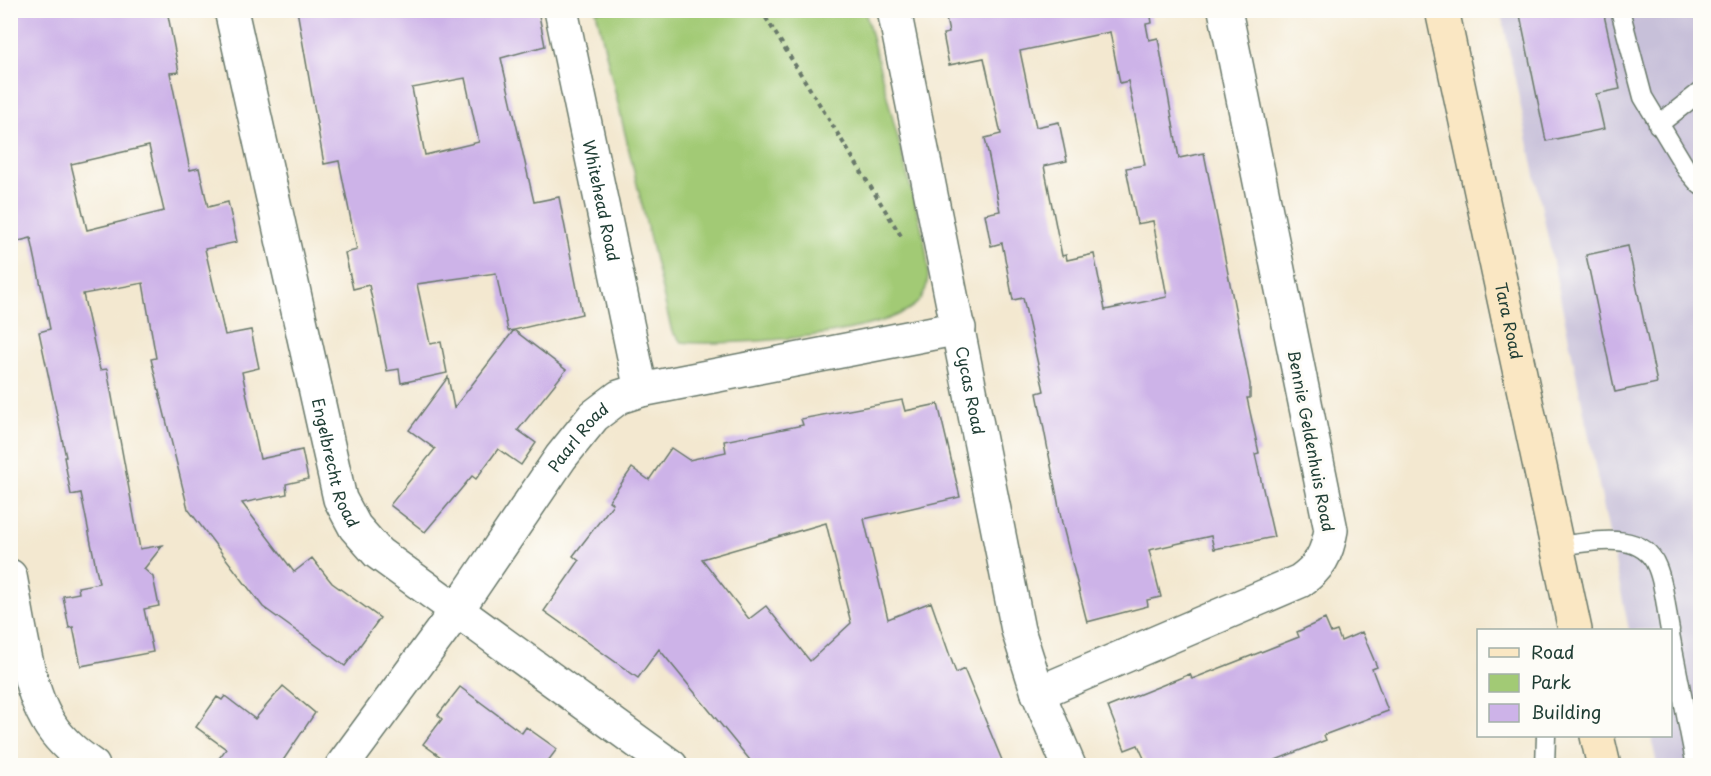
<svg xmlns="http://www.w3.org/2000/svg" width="1711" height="776" font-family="'Playpen Sans',sans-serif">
  <rect width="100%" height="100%" fill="#fdfcf7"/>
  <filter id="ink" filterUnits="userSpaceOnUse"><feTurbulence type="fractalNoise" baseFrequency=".0167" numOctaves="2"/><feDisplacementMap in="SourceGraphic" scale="12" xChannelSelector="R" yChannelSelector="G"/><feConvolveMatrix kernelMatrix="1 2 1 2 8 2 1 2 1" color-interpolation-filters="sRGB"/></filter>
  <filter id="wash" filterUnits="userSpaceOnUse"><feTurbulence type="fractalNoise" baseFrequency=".008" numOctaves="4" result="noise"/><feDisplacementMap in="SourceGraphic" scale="24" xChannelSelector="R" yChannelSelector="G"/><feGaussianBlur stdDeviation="1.35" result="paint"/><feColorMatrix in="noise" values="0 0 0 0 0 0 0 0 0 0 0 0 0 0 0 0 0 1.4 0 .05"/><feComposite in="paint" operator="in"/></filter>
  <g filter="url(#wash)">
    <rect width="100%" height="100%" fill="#f3e8d0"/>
    <path fill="#c7c0d9" d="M1501,11H1700V765H1657L1651,736H1670V630H1629Z"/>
    <path fill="#a2ca75" stroke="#608454" stroke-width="1.5" d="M596,11H865C879,66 894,122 908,178C916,208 927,240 928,271C928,277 927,287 924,293C908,337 725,346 682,342L672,332Z"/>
    <g id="blocks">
      <path fill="#cdb3e8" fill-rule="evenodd" d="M10,10H167L179,72L170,73L190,170L199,168L208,207L228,202L237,242L205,249L225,335L251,330L259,368L242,372L260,459L302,450L308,479L286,484L287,494L242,503L294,572L312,558L332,583L380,618L345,666L263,607L188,509L151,359L156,358L143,283L83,294L100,370L107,369L140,549L163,545L144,569L153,577L159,606L144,609L153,652L81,666L73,627L69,628L63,596L79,593L78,587L99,583L81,493L71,495L64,457H66L39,332L50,329L31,238L15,242L10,220ZM149,146L164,211L87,230L71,164Z
        M297,10H447L448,18L484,10H538L545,46L501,58L534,202L559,197L582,314L514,330L566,370L518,430L536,443L521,465L498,449L476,479L472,476L425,532L390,505L435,449L409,430L448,377L454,408L514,330L508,331L496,273L417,284L430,344L441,342L447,373L401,383L399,369L387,371L369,285L353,289L345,253L357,250L339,161L324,164ZM465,78L479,142L425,155L412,88Z
        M954,10H1150L1152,23L1146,24L1149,40L1158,38L1179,158L1204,153L1250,384V398H1247L1259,453L1255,454L1274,537L1214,549L1211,536L1149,550L1161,597L1147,600L1148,606L1087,622L1062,523L1037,393L1044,391L1023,298L1013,300L1002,243L991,246L985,214L1000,211L985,138L1001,134L984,58L949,65L943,34L949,33L946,18L955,16ZM1110,32L1120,83L1128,81L1145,165L1126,168L1137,224L1153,221L1167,297L1105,310L1094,254L1067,260L1066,255L1062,256L1044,166L1067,161L1059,122L1036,127L1020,51Z
        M1519,10H1603L1620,89L1596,94L1604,129L1546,141Z
        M1628,246L1657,383L1615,392L1586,255Z
        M902,400L905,411L938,404L960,497L864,519L888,619L931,602L956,673L964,669L1004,765H754L659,649L638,678L544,611L579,561L573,556L613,504L609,501L632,468L649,480L671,448L689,460L726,452L724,441L803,425L801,419ZM826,523L851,623L810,661L766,606L749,619L702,559Z
        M1325,619L1331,633L1337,631L1341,641L1362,632L1377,667L1372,669L1388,711L1324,735L1326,740L1263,765H1147L1138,745L1125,750L1108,707L1190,674L1192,679L1299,637L1297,632Z
        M283,686L315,713L280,765H214L226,749L196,727L217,697L222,700L225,696L255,719Z
        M460,687L522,733L526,727L557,749L545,765H452L423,744L442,719L438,715Z"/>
    </g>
  </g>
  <g filter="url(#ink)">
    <use href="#blocks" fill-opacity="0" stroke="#69796b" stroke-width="1.5"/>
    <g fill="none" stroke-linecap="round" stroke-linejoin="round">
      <g stroke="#69796b" stroke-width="21">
        <path id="lane" d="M1620,10L1643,97L1687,170L1700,185
          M1658,125L1700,92
          M1557,546C1589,543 1642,528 1657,567C1665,586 1666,611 1670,630
          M1670,634L1696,766
          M1545,766L1546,736"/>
      </g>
      <g stroke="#69796b" stroke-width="36">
        <g id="street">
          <path id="s1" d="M231,10L340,499L355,527L378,553L671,766"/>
          <path id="s2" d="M561,10L641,390"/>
          <path id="s3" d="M894,10L1018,630L1038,693L1069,766"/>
          <path d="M10,576C18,616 26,681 45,716C55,736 74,753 93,766"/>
          <path d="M1038,693L1300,581C1320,567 1327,554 1331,530L1225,10"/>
          <path id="s4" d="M342,766L457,610L561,457L594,416L619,397L641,390L959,328"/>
        </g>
      </g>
      <g stroke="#69796b" stroke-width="36">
        <g id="secondary">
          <path id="s5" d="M1442,10L1575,630"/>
          <path d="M1597,736L1604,766"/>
        </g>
      </g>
      <path stroke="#69796b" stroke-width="4" stroke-dasharray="4.5 4.5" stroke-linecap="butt" d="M761,10L903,239"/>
      <use href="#lane" stroke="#fff" stroke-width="18"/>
      <use href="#street" stroke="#fff" stroke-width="33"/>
      <use href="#secondary" stroke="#fae7c3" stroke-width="33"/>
    </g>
  </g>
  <g text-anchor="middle" stroke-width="6" stroke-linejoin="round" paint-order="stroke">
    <g font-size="16" fill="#1f3d34" stroke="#fdfcf7">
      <text dy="6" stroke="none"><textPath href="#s2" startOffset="195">Whitehead Road</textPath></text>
      <text dy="6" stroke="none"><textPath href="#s5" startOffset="318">Tara Road</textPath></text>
      <text dy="6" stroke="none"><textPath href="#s3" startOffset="388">Cycas Road</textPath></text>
      <text dy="6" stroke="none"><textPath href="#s4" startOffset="405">Paarl Road</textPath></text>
      <text transform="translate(1311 441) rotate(79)" y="6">Bennie Geldenhuis Road</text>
      <text dy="6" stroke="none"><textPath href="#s1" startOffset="465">Engelbrecht Road</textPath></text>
    </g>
  </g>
  <rect width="1711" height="776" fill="none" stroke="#fdfcf7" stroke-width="36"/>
  <rect x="1477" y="629" width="195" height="108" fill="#fdfcf7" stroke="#a4b0a9" stroke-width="1.5"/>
  <rect x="1489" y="648" width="30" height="9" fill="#fae7c3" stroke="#a4b0a9" stroke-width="1.5"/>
  <text x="1531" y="659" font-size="18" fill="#1f3d34">Road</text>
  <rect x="1489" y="674" width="30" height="18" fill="#a2ca75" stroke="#a4b0a9" stroke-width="1.5"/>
  <text x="1531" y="689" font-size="18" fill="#1f3d34">Park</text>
  <rect x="1489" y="704" width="30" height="18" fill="#cdb3e8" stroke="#a4b0a9" stroke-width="1.5"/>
  <text x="1531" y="719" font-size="18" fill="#1f3d34">Building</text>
</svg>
